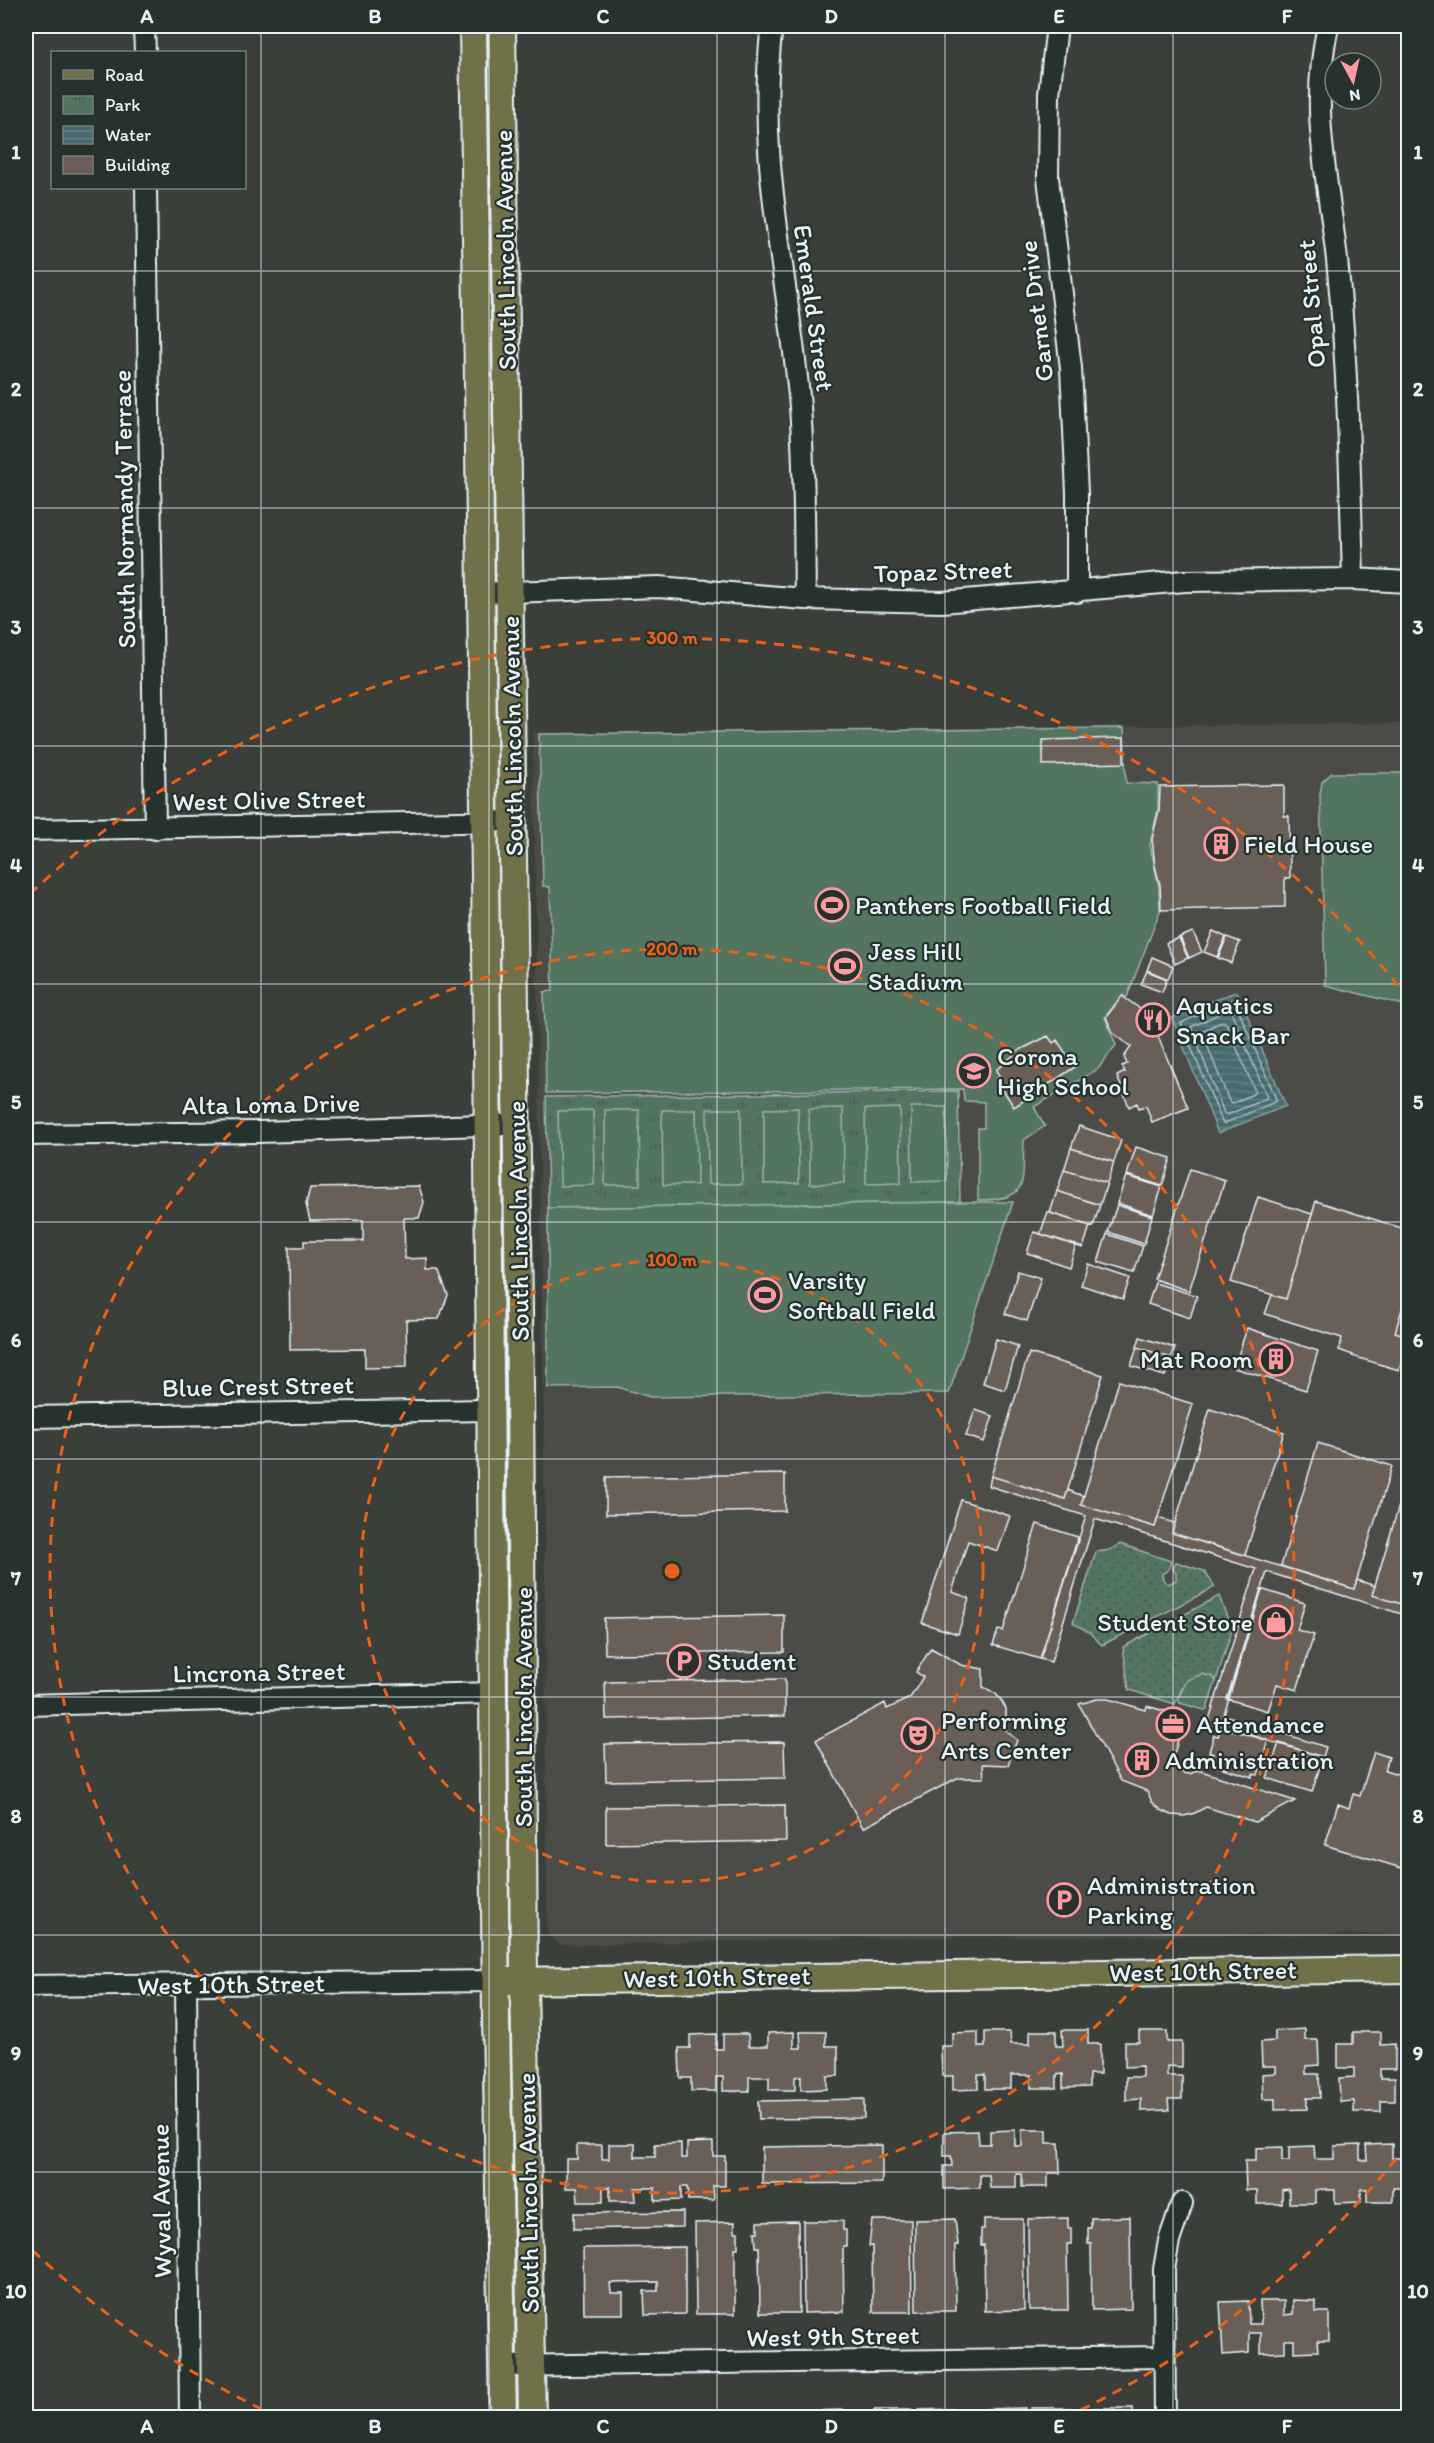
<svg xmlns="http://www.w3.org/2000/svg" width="1434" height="2443" font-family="Itim,sans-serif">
  <defs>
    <pattern id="grass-dots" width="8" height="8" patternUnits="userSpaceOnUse" patternTransform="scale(1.5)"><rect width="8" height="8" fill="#52745f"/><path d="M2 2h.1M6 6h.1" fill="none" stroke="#4b5c53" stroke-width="1.8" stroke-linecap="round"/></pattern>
    <pattern id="park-tufts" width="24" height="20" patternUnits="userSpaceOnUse" patternTransform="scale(1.5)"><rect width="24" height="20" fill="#52745f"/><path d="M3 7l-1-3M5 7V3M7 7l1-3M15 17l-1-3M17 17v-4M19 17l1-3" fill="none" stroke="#4b5c53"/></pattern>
    <pattern id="water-rules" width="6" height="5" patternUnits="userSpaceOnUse" patternTransform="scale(1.5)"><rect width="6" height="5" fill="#486b6e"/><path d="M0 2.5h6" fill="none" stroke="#628183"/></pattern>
  </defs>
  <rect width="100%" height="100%" fill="#3a4039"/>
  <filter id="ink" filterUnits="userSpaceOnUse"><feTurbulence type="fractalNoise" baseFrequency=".0167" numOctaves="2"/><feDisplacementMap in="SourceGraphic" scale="12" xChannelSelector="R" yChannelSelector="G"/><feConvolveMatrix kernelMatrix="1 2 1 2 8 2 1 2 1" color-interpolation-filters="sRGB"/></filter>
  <g filter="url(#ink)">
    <path fill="#4b4c46" d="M1408,723V1934L907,1937L560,1945L547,1933L544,1410L533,733Z"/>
    <path fill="url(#grass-dots)" stroke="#9db2ac" stroke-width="1.5" d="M1120,1544L1171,1561L1169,1569L1162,1574L1163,1580L1168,1584L1176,1580V1574L1173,1569L1176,1562L1204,1571L1215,1587L1102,1645L1089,1632L1073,1623L1096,1552L1110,1550Z
      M1219,1596L1232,1630L1216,1681L1213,1677L1184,1684L1175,1704L1129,1690L1123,1647Z"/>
    <path fill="url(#park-tufts)" stroke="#9db2ac" stroke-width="1.5" d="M958,1091L960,1202L548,1208L546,1097Z"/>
    <path fill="#52745f" stroke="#9db2ac" stroke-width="1.5" d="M1124,728L1126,783L1158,784V809L1150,845L1159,887L1160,911L1127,997L1122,995L1105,1017L1116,1045L1098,1069L1034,1107L1045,1126L1024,1140C1022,1184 1031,1200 978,1200V1128H984V1102L964,1101L963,1089L546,1093L544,992L553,991L550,887L543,886L539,734Z
      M1332,773H1408V1006L1325,985L1320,795L1322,782Z
      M911,1107H946L947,1181L912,1182Z
      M798,1108L799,1183L764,1184V1109Z
      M843,1108L844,1183L810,1184L809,1109Z
      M900,1108L901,1183L866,1184L865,1109Z
      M707,1109H741L742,1184H708Z
      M593,1110L594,1185L560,1186L558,1111Z
      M605,1110H639L640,1185H605Z
      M662,1110H696L697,1185H663Z
      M960,1202H1013L949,1393L650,1397L617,1387L548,1388V1208Z
      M1202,1674L1213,1677L1216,1681L1207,1709L1204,1710L1180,1703L1178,1699L1187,1680Z"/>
    <path fill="url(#water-rules)" stroke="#88a1a5" stroke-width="1.5" d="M1237,991L1286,1106L1218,1133L1172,1018Z"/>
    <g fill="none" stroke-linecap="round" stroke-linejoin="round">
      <path stroke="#a8bbc1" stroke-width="1.5" d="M1231,1000L1235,1002L1277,1101L1223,1124L1181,1023Z
        M1227,1010L1231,1011L1267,1097L1265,1099L1227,1115L1224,1113L1191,1027Z
        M1223,1021L1226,1023L1255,1091L1253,1094L1233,1103L1229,1101L1202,1032L1204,1030Z"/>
    </g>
    <path fill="#6a5e56" stroke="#e8f1f8" stroke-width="1.5" d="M1124,738V763L1043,765V740Z
      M1284,785V816H1289L1290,878H1285V907L1161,910L1160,885L1155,866L1152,839L1159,810L1160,787Z
      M1213,931L1226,937L1217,957L1204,952Z
      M1193,932L1202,952L1189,958L1180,937Z
      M1227,937L1240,942L1231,963L1218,958Z
      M1179,938L1188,958L1175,964L1166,943Z
      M1152,957L1173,966L1168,979L1147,970Z
      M1147,971L1167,979L1162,992L1141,984Z
      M1122,996L1163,1025L1157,1034L1188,1108L1152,1122L1146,1106L1139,1108L1137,1103L1129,1107L1117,1076L1125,1072L1122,1066L1127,1064L1124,1057L1131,1047L1113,1033L1106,1017Z
      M1048,1036L1053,1043L1057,1040L1075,1067L1014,1107L996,1079L1000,1077L996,1070L1020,1050Z
      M1079,1126L1121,1140L1114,1162L1071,1148Z
      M1136,1147L1171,1158L1162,1186L1127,1175Z
      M1071,1148L1114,1162L1107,1183L1064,1170Z
      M1190,1169L1225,1180L1189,1291L1154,1279Z
      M1064,1170L1107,1183L1100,1205L1057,1191Z
      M1126,1176L1162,1187L1153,1215L1117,1203Z
      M419,1186L424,1202L419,1218H404L405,1259L427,1258V1270H438L448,1295L439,1319L406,1320L407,1367L365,1368V1349L290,1350L289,1247H304V1241H363V1220L310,1221L306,1204L310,1188Z
      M1057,1191L1100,1205L1093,1227L1050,1213Z
      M1258,1197L1312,1214L1286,1299L1231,1282Z
      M1316,1201L1408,1230V1290L1395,1332L1408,1336V1361L1402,1360L1399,1370L1352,1356L1353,1355L1339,1350L1342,1338L1265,1314L1272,1295L1286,1299Z
      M1117,1205L1152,1216L1144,1244L1108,1232Z
      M1048,1212L1090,1226L1083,1248L1040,1234Z
      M1034,1232L1076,1245L1069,1267L1027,1253Z
      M1107,1234L1143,1246L1134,1273L1098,1262Z
      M1088,1264L1130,1278L1123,1299L1081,1285Z
      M1018,1271L1041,1278L1027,1321L1005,1314Z
      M1155,1283L1197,1296L1190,1318L1148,1304Z
      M1408,1290V1336L1395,1332Z
      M1247,1328L1318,1351L1306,1390L1234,1368Z
      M1140,1337L1175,1348L1171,1358L1137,1347Z
      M996,1339L1018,1346L1005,1390L983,1383Z
      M1137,1347L1171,1358L1165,1376L1131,1366Z
      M1029,1353L1103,1375L1065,1499L991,1476Z
      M1119,1381L1193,1404L1155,1527L1081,1505Z
      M1210,1409L1284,1432L1245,1555L1172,1533Z
      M975,1410L993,1416L984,1442L966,1436Z
      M1318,1443L1392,1466L1354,1589L1281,1566Z
      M785,1474V1511L606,1514V1477Z
      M991,1476L1065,1499L1068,1490L1075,1493L1084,1496L1081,1505L1155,1527L1158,1518L1175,1523L1172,1533L1354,1589L1357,1580L1375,1586L1372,1595L1408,1606V1616L1267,1572L1224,1715L1326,1747L1323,1757L1208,1723L1256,1569L1095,1519L1051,1662L1040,1659L1086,1516L989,1486Z
      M1408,1476V1606L1372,1595Z
      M961,1500L1010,1516L998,1551L968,1541L952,1592L969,1598L958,1634L922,1623Z
      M1037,1524L1078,1537L1040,1659L993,1645L998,1630L1003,1631Z
      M1261,1589L1305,1603L1297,1630L1314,1635L1297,1690L1277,1684L1268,1711L1227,1699Z
      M784,1615V1652L605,1654L604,1618Z
      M931,1648L961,1665L983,1669V1687L995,1693L1001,1700L1006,1709V1731L1017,1740L1008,1765L983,1764L984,1778H957L863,1828L816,1740L885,1703L887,1709L910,1698L923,1677L916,1672Z
      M785,1679V1716L606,1719L605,1682Z
      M1097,1699H1108L1146,1710L1147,1706L1185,1717L1173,1757L1174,1763L1183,1773L1190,1774L1198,1770L1295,1801L1255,1822L1206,1807L1195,1813L1184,1816L1172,1815L1161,1810L1152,1802L1147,1791L1121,1781L1079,1704Z
      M1222,1726L1268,1740L1258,1775L1253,1774L1252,1777L1210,1764L1213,1754L1209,1752L1214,1735L1218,1736Z
      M784,1742L785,1778L606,1781L605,1744Z
      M1279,1743L1323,1757L1312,1792L1267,1778Z
      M1374,1752L1389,1757L1385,1770L1404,1776L1405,1773L1408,1774V1870L1325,1845L1338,1804L1349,1808L1353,1794L1360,1796Z
      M785,1805L786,1841L606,1844V1807Z
      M1305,2029V2040H1318L1319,2065L1306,2066V2074H1319L1320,2098H1307V2109L1275,2110V2099H1263L1262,2074L1276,2073V2066H1262L1261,2042L1275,2041V2031Z
      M1062,2030H1088V2044H1100V2074H1089V2087L1063,2088V2074L1057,2075V2088H1031V2075H1011V2089H985V2075H978V2089L953,2090V2076H942L941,2046H952V2033L978,2032V2047H985V2032H1010L1011,2044H1030V2031H1056V2046H1063Z
      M1139,2031H1167V2042H1182V2067L1167,2066V2076H1182V2099H1168L1169,2110L1141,2111V2099L1126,2100V2077H1142V2066L1125,2067V2042H1139Z
      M794,2032V2048H801L800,2032H826V2046H838V2076H827V2089L801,2090V2076L795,2077V2090H769V2077H749V2091H723V2077H716V2091H691V2078H680L679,2048H690V2035L716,2034V2049H723V2034H748L749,2046H768V2033Z
      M1353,2032H1381V2045L1395,2044V2069H1380V2078H1395V2101H1381V2112H1354V2101L1340,2102L1339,2078L1354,2077V2068H1338V2044H1353Z
      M864,2099V2118L759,2119L758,2101Z
      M1015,2130V2146H1022V2130H1047V2143H1059L1060,2173H1048V2187H1022V2174H1016V2188H990L989,2175H980V2188L944,2189V2166H952L951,2156H944V2132L978,2131L979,2144H990V2131Z
      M713,2142V2156H725V2186H713L714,2200H688L687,2187H681V2200L655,2201V2188H635L636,2201H610V2187H603V2202H578L577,2188H566V2159H577V2145H602V2159H609V2144H635V2157H655V2144L681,2143V2158H687V2143Z
      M1392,2144V2158H1404V2188H1393V2202H1367V2189H1361V2202L1335,2203V2190H1315V2203H1289V2189L1282,2190V2204H1257V2190H1246L1245,2161H1256V2148L1282,2147V2161H1289V2147L1314,2146L1315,2159H1334V2146L1360,2145V2160H1367L1366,2145Z
      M882,2145V2183L762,2184V2147Z
      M683,2212V2227L574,2229V2213Z
      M1130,2217L1131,2309L1092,2310L1091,2243L1088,2244V2228H1091V2218Z
      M1068,2218V2228H1071V2244H1067L1068,2310H1029L1028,2219Z
      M955,2219L958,2245H955L956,2311H916L915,2220Z
      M984,2219H1023L1024,2310L985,2311L984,2245H981V2229H984Z
      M872,2220H911L912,2312H873L872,2246H869Z
      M798,2221L799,2313H760L759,2247H756L755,2232H758V2222Z
      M803,2221H843V2230H846V2246H843L844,2312L804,2313Z
      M735,2222V2232H738V2248H735V2314H696L695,2223Z
      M685,2247V2314L645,2315L644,2291H658V2282L610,2283L611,2293H623V2314H584L583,2248Z
      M1293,2300L1316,2301V2312H1329V2341H1317L1318,2351L1294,2352V2340H1285V2352L1261,2353V2333H1249V2353L1223,2355L1220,2302L1248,2301L1249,2324H1261L1260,2301H1284V2315L1293,2314Z
      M1025,2408V2418H986V2409Z
      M1031,2408H1070V2418H1031Z
      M1094,2408H1133V2418H1094Z
      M958,2409V2418H919L918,2410Z
      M845,2410V2418H806V2411Z
      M874,2410H913V2418H874Z
      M800,2411V2418H761V2412Z
      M698,2412H737V2418H698Z
      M626,2415V2418H585V2416Z
      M647,2416H687V2418H648Z"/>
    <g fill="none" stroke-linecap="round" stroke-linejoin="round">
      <g stroke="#e8f1f8" stroke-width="24">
        <path id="minor" d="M144,26L145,52
          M772,26C755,157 789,278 800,407C805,471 804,535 805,599
          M1057,26L1049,94L1048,178L1071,368L1077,493V592
          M1328,26C1309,110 1328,178 1337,260C1348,366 1350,473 1353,579
          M146,188L155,829
          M480,593L658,587L805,599L942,602L1185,581L1353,579L1408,582
          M26,830L513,821
          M26,1135L258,1132L517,1124
          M26,1417L491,1410
          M26,1705L494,1693
          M186,1985L190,2418
          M26,1986L496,1981
          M502,2366L1165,2357
          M1165,2418L1164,2269L1169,2241L1182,2203"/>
      </g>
      <g stroke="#e8f1f8" stroke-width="30">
        <path id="major" d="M473,26L486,947L496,2018L503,2418
          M502,26L520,1384L524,1981L532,2418
          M508,1981L1408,1969"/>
      </g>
      <use href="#minor" stroke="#26332d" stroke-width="20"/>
      <use href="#major" stroke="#70704a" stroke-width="26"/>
    </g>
  </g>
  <path fill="none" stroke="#e8f1f8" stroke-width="1.5" stroke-opacity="0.55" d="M261,26V2418M489,26V2418M717,26V2418M945,26V2418M1173,26V2418M26,271H1408M26,508H1408M26,746H1408M26,984H1408M26,1222H1408M26,1459H1408M26,1697H1408M26,1935H1408M26,2172H1408"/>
  <g fill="none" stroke="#e86118" stroke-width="3" stroke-dasharray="10 8">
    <circle cx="672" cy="1571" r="311"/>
    <circle cx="672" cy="1571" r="622"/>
    <path d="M1407 2145A933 933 0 0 1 1066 2417M278 2417A933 933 0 0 1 30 2248M30 894A933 933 0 0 1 1407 997"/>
  </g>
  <defs>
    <g id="building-ring" transform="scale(1.725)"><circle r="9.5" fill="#26332d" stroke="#ff9aa2" stroke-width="1.5"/><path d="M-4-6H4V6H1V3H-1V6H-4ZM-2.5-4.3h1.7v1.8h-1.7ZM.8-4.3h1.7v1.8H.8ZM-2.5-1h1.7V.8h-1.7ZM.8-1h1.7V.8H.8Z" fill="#ff9aa2"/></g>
    <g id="stadium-ring" transform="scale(1.725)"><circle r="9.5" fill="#26332d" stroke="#ff9aa2" stroke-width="1.5"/><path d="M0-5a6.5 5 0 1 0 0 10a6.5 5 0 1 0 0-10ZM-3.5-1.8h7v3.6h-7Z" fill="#ff9aa2"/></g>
    <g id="restaurant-ring" transform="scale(1.725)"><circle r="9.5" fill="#26332d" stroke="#ff9aa2" stroke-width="1.5"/><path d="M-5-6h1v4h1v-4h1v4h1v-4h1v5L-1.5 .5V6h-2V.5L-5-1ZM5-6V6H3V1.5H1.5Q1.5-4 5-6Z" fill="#ff9aa2"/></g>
    <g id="school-ring" transform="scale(1.725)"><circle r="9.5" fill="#26332d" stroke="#ff9aa2" stroke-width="1.5"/><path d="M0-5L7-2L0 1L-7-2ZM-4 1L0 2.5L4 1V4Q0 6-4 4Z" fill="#ff9aa2"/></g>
    <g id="shop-ring" transform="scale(1.725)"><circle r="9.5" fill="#26332d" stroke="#ff9aa2" stroke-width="1.5"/><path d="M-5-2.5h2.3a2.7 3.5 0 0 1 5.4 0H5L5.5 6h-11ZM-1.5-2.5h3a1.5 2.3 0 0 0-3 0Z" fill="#ff9aa2"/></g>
    <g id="parking-ring" transform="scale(1.725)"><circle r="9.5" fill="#26332d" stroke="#ff9aa2" stroke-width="1.5"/><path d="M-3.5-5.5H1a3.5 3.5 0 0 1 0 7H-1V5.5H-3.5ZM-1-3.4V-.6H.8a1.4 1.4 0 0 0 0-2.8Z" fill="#ff9aa2"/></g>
    <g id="office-ring" transform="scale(1.725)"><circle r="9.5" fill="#26332d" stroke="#ff9aa2" stroke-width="1.5"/><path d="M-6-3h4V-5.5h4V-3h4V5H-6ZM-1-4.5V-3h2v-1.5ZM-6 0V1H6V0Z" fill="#ff9aa2"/></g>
    <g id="theatre-ring" transform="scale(1.725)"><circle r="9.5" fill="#26332d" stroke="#ff9aa2" stroke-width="1.5"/><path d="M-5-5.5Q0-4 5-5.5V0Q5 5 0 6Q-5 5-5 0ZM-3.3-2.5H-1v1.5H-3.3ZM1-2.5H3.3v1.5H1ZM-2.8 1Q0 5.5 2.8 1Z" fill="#ff9aa2"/></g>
  </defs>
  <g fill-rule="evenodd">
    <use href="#building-ring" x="1221" y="844"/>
    <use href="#stadium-ring" x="832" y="905"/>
    <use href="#stadium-ring" x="845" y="966"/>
    <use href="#restaurant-ring" x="1153" y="1020"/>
    <use href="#school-ring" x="974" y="1071"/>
    <use href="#stadium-ring" x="765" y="1295"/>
    <use href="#building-ring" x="1276" y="1359"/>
    <use href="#shop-ring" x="1276" y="1622"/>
    <use href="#parking-ring" x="684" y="1661"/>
    <use href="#office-ring" x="1173" y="1724"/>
    <use href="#theatre-ring" x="918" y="1735"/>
    <use href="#building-ring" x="1142" y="1760"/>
    <use href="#parking-ring" x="1064" y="1900"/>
  </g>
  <g text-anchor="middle" stroke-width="4.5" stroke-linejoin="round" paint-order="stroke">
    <g font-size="26" fill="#e8f1f8" stroke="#26332d">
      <text transform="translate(505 250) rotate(-91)" y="9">South Lincoln Avenue</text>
      <text transform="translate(1311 304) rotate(-95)" y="9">Opal Street</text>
      <text transform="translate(814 308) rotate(82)" y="9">Emerald Street</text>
      <text transform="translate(1036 311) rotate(-97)" y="9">Garnet Drive</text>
      <text transform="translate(124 509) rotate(-91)" y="9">South Normandy Terrace</text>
      <text transform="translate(943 571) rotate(-2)" y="9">Topaz Street</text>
      <text transform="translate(512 736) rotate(-91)" y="9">South Lincoln Avenue</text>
      <text transform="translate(269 800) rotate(-1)" y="9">West Olive Street</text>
      <text transform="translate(271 1104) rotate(-1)" y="9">Alta Loma Drive</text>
      <text transform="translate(518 1221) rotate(-91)" y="9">South Lincoln Avenue</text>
      <text transform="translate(258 1386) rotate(-1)" y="9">Blue Crest Street</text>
      <text transform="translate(259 1672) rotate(-1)" y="9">Lincrona Street</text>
      <text transform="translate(523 1707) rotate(-90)" y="9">South Lincoln Avenue</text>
      <text transform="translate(1203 1971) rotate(-1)" y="9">West 10th Street</text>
      <text transform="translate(717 1977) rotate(-1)" y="9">West 10th Street</text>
      <text transform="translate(231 1984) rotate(-1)" y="9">West 10th Street</text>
      <text transform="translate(528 2193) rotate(-91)" y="9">South Lincoln Avenue</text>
      <text transform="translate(161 2201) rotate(-91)" y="9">Wyval Avenue</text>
      <text transform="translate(833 2336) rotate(-1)" y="9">West 9th Street</text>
    </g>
    <g font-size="26" fill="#e8f1f8" stroke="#26332d" text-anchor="start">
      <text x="1244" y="853">Field House</text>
      <text x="855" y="914">Panthers Football Field</text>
      <text x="868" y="960">Jess Hill<tspan x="868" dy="30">Stadium</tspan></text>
      <text x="1176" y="1014">Aquatics<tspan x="1176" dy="30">Snack Bar</tspan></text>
      <text x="997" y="1065">Corona<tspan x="997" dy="30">High School</tspan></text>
      <text x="788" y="1289">Varsity<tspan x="788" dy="30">Softball Field</tspan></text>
      <text x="1253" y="1368" text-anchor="end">Mat Room</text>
      <text x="1253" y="1631" text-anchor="end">Student Store</text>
      <text x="707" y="1670">Student</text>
      <text x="941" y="1729">Performing<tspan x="941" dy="30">Arts Center</tspan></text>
      <text x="1196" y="1733">Attendance</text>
      <text x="1165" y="1769">Administration</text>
      <text x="1087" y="1894">Administration<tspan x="1087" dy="30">Parking</tspan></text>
    </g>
  </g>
  <circle cx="672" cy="1571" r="9" fill="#e86118" stroke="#26332d" stroke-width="3"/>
  <g font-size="18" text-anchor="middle" font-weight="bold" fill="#e86118" stroke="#26332d" stroke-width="4.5" stroke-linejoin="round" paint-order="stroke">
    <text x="672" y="644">300 m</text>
    <text x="672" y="955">200 m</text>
    <text x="672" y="1266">100 m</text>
  </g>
  <rect width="1434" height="2443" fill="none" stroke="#26332d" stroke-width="66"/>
  <rect x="51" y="51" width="195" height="138" fill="#26332d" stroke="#747f7e" stroke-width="1.5"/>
  <rect x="63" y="70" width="30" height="9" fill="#70704a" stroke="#747f7e" stroke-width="1.5"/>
  <text x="105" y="81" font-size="18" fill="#e8f1f8">Road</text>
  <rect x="63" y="96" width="30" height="18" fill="url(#park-tufts)" stroke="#747f7e" stroke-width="1.5"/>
  <text x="105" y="111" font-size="18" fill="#e8f1f8">Park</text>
  <rect x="63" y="126" width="30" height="18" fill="url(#water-rules)" stroke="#747f7e" stroke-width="1.5"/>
  <text x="105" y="141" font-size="18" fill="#e8f1f8">Water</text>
  <rect x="63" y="156" width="30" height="18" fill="#6a5e56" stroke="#747f7e" stroke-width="1.5"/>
  <text x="105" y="171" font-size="18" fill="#e8f1f8">Building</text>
  <g transform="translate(1353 81) rotate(172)"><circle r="28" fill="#26332d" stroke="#747f7e" stroke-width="1.5"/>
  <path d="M0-4.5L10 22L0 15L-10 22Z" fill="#ff9aa2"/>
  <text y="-9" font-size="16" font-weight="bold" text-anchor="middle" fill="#e8f1f8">N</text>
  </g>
  <rect x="33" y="33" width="1368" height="2377" fill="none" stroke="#e8f1f8" stroke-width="2"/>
  <g font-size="20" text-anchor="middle" font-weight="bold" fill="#e8f1f8">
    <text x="147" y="23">A</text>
    <text x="375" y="23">B</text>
    <text x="603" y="23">C</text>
    <text x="831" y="23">D</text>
    <text x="1059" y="23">E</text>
    <text x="1287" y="23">F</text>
    <text x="16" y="159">1</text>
    <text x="1418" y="159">1</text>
    <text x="16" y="396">2</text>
    <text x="1418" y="396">2</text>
    <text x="16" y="634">3</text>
    <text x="1418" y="634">3</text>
    <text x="16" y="872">4</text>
    <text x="1418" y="872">4</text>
    <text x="16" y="1109">5</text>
    <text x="1418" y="1109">5</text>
    <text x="16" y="1347">6</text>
    <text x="1418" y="1347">6</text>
    <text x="16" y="1585">7</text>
    <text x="1418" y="1585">7</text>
    <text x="16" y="1823">8</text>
    <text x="1418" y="1823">8</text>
    <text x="16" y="2060">9</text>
    <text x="1418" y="2060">9</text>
    <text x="16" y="2298">10</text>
    <text x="1418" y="2298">10</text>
    <text x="147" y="2433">A</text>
    <text x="375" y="2433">B</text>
    <text x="603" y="2433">C</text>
    <text x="831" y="2433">D</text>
    <text x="1059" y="2433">E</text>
    <text x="1287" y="2433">F</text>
  </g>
</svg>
